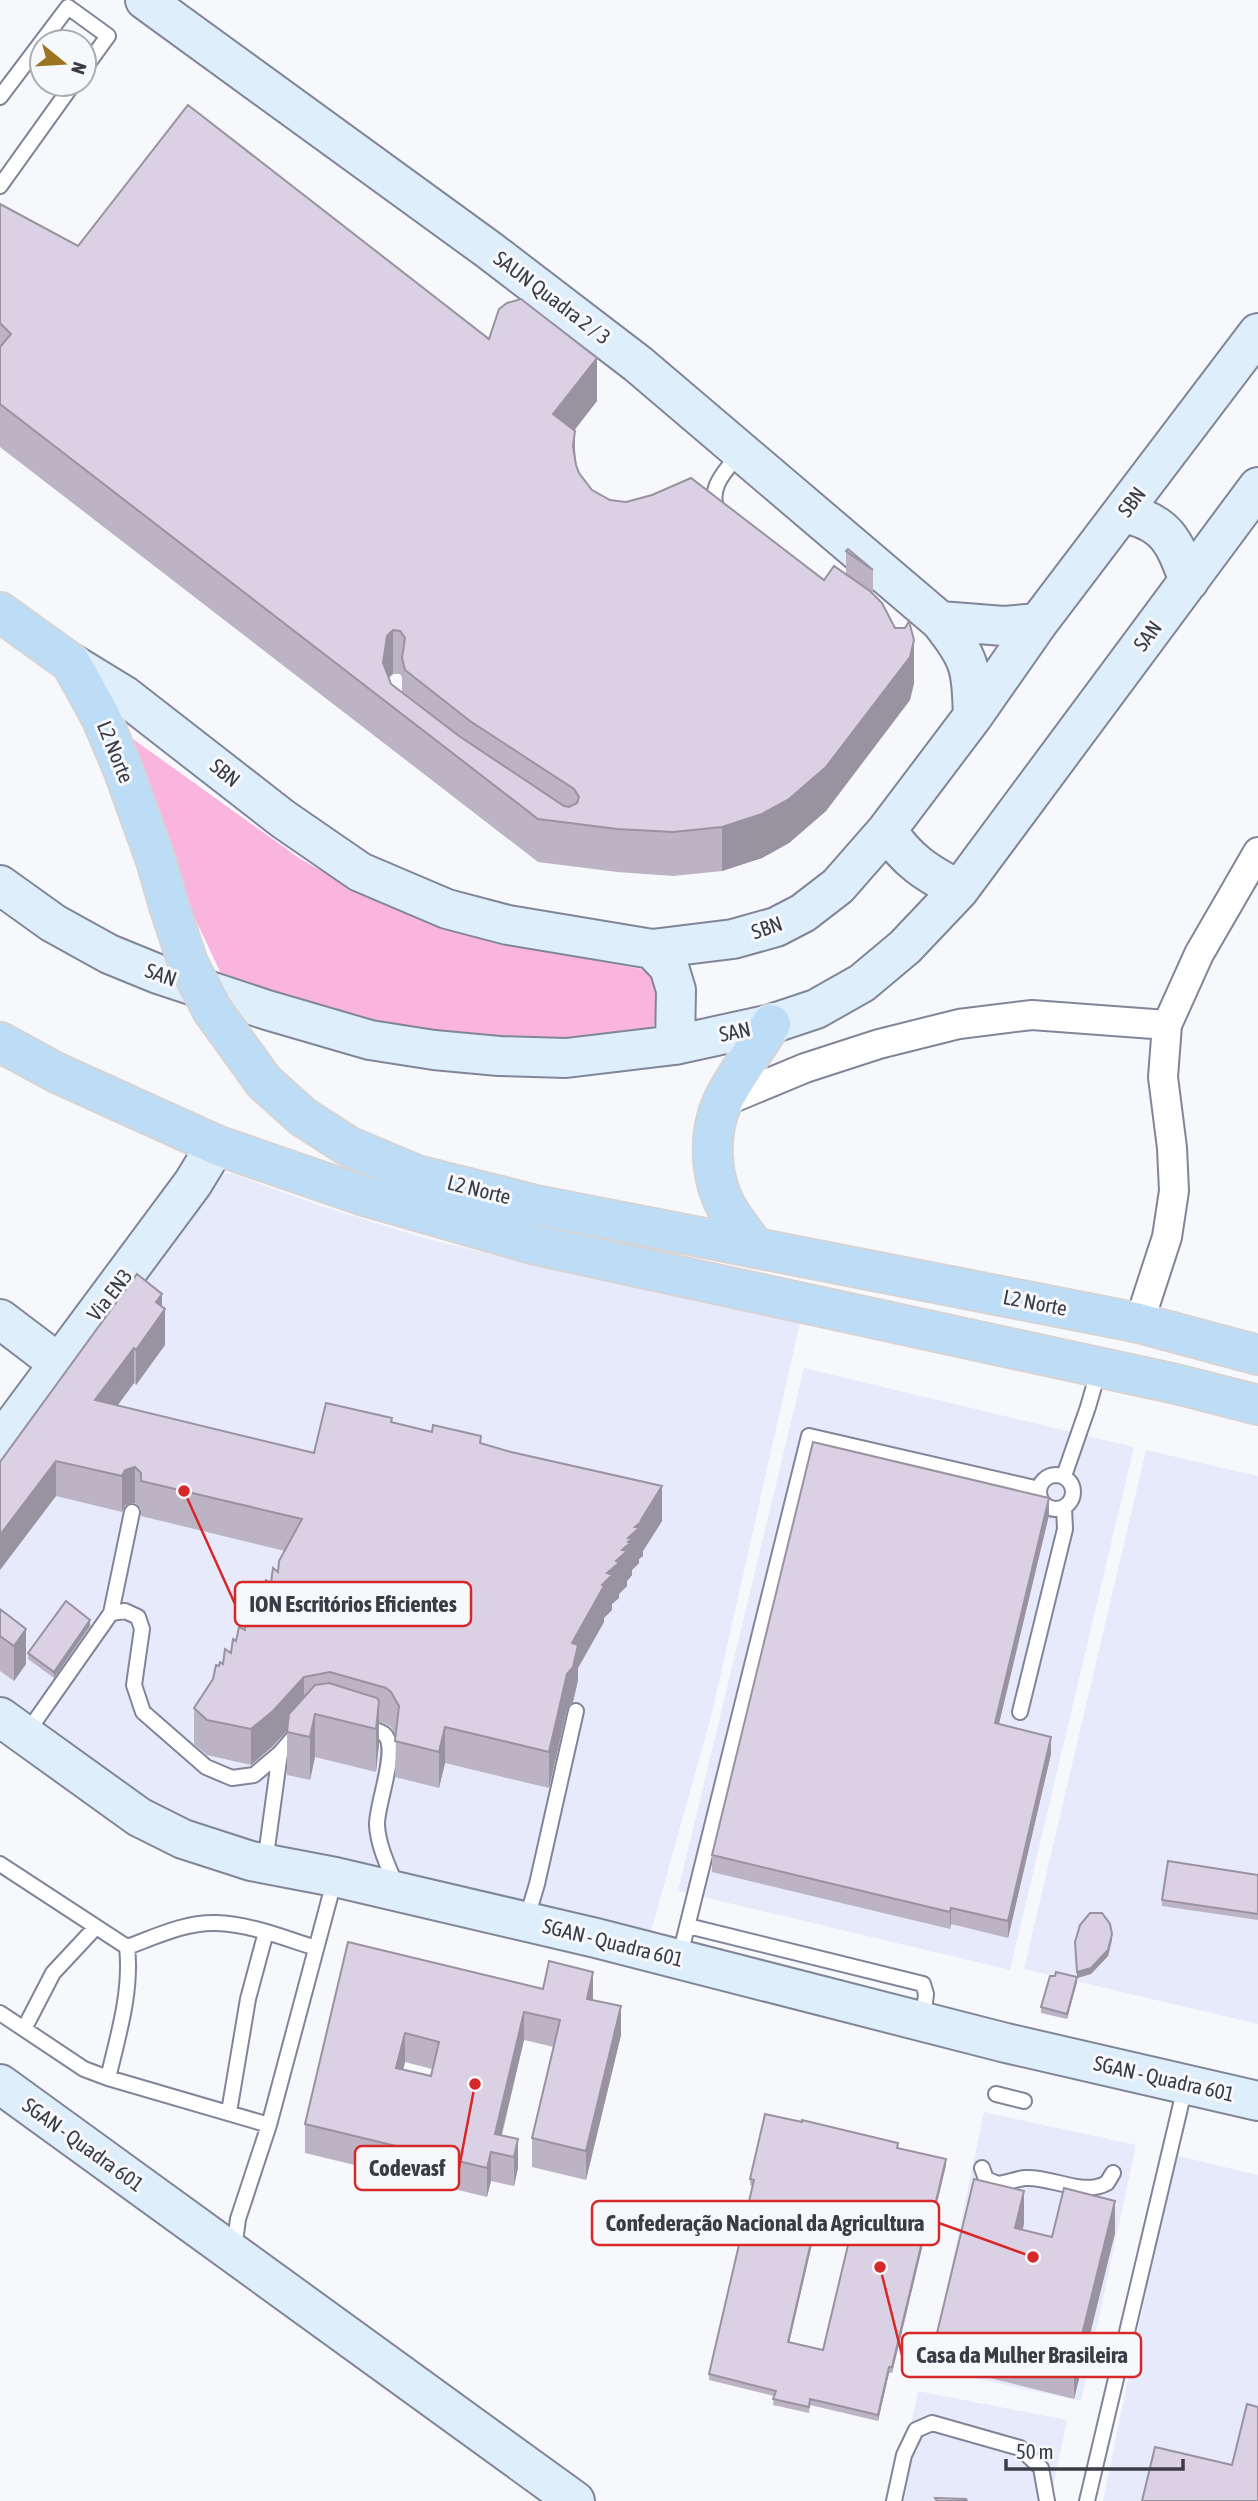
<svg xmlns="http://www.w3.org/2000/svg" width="1258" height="2501" font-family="'Asap Condensed',sans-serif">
  <rect width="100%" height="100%" fill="#f7f8fc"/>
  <path fill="#e7eafb" d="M223,1173L233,1174L321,1206L428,1239L579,1276L702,1301L801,1318L712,1713L648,1942L206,1842L33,1716L27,1719L0,1703V1466L215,1175Z
    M804,1368L1134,1447L1010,1970L678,1891Z
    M1146,1450L1258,1476V2024L1024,1969Z
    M984,2112L1136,2145L1081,2401L930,2369Z
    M1174,2155L1258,2175V2501H1103Z
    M918,2391L1067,2420L1050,2501H895Z"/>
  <path fill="#f9b5de" d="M119,729L299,858L358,892L407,914L497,942L641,969L654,976L662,1015L649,1032L620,1042L468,1040L343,1016L223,978L176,878Z"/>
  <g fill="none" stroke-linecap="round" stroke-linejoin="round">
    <g stroke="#818598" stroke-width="18">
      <path id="lane" d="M0,97L68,7L108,36L84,69
        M0,186L73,84
        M718,513C706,488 726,470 741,452
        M1039 1492a17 17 0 1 1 34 0a17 17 0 1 1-34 0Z
        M1064,1476L1088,1407L1099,1369
        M111,1613L132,1512
        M1020,1712L1065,1529L1064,1508
        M363,1727C369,1729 379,1730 384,1734C400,1747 376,1805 377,1825C378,1846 389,1868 397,1888
        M26,1734L111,1613L125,1611L138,1617L142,1629L134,1685L143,1712L206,1767L232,1778L254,1775L280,1753L298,1732
        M265,1863L280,1753
        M0,1864L127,1947
        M526,1921L537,1884L576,1711
        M688,1926L923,1984L926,1994L923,2020
        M127,1947C155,1937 185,1922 216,1923C250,1924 284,1938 316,1948
        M679,1959L809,1436L1039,1489
        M0,2013L84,2069L108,2078L269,2125
        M24,2029L53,1973L95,1928
        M108,2078C118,2036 132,1991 127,1947
        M996,2094L1024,2101
        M229,2112L248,1999L266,1932
        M982,2168L986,2179L998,2184C1007,2183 1016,2179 1025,2178C1052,2176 1082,2197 1107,2183L1113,2173
        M234,2249L238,2219L269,2125L335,1878
        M894,2501L904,2455L916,2430L932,2423L1020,2448L1041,2468L1047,2501
        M1087,2501L1185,2087"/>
    </g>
    <g stroke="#818598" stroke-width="32">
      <path id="street" d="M723,1102L805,1068L879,1044L959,1024L1032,1015L1167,1025
        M1139,1323L1167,1237L1174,1191L1172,1148L1163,1077L1167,1025L1199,954L1258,852"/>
    </g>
    <g stroke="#818598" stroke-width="42">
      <path id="secondary" d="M145,0L489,250L638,364L940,621C971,660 971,667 973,716
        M1124,513C1168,523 1174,542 1189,581
        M940,621L1004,626L1038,623
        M71,663L125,696L283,819L360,872L447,909L508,925L652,949L733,939L776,927L803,913L838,886L887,830L973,716L1038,623L1258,333
        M887,830C907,861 927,873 959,890
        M0,885L53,923L109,954L158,974L267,1010L370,1040L434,1050L499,1056L566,1058L675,1045L771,1024L816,1009L862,983L905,947L959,890L1258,487
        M652,949L669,967L676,990L675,1045
        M0,1319L58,1363
        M0,1443L193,1183L216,1145
        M0,1717L139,1817L183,1839L251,1861L335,1877L596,1938L1006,2043L1258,2101
        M0,2084L575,2501"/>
    </g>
    <g stroke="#d4d4d6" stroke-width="42">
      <path id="primary" d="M0,612L71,663L101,717L123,769L156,861L169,906
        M0,1042L57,1073L216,1145L361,1195L536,1245L1176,1384L1258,1405
        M264,1082L303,1117L348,1146L417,1175L536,1205L1139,1323L1258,1355
        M755,1248C746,1235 735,1222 727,1208C710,1178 708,1135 722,1103C735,1076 755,1050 771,1024"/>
    </g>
    <use href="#lane" stroke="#fff" stroke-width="14"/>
    <use href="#street" stroke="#fff" stroke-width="28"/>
    <use href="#secondary" stroke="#deeefa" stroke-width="38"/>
    <use href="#primary" stroke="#bdddf6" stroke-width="38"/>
    <g stroke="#d4d4d6" stroke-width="42" stroke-linecap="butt">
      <path id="primary-bridge" d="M169,906L188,963L212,1010L264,1082"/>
    </g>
    <use href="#primary-bridge" stroke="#bdddf6" stroke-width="38"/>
  </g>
  <path fill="#bcb4c4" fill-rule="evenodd" d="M0,204L78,246L489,339L597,401L574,430L576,465L579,473L592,490L610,500L824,580L846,575V551L873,570V594L914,683L910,700L826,811L789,843L762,858L722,871L673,876L617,872L538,862L0,447ZM393,674H400L402,677V692L391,684L389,678Z
    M162,1307L165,1345L136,1385L134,1383L117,1406L314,1453L392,1422L481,1444L662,1521L643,1551V1556L639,1559V1563L632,1570V1575L627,1581V1586L619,1594V1598L612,1604V1610L604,1618V1622L578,1668V1680L573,1702L567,1709L549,1788L445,1763L439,1788L395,1777L396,1736L391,1727L386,1724L379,1722V1744L376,1772L315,1757L310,1780L287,1775V1731L273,1746L251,1765L207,1755L194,1744V1708L213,1679L219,1666L223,1664L231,1653L236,1641L245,1630L250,1618L258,1607L263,1594L278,1572L285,1551L141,1516V1508L135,1503L125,1505L122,1512L56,1496L0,1570V1462Z
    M1049,1515L999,1724L1051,1754L1008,1938L951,1924L950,1929L712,1872V1855Z
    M0,1609L26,1664L14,1681L0,1671Z
    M90,1626L54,1678L28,1659V1653Z
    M1258,1875V1920L1162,1906V1900Z
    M1112,1940L1108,1956L1091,1974L1077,1978V1982L1067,2019L1041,2013V2007L1055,1976H1077L1075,1948Z
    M348,1942L593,2000L621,2035L586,2180L532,2167V2138L554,2047L524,2040L502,2135L518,2139V2168L514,2186L491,2181L487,2197L305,2153V2124ZM405,2062L432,2069L431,2076L403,2070Z
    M898,2148L946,2165L931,2228L927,2227L892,2373H889L878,2421L810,2405L809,2413L773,2405L774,2396L709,2380V2374L753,2186L750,2185V2179ZM818,2218L852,2226L823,2350L789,2342Z
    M1024,2223L1023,2230L1052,2237L1115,2233L1074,2399L937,2365V2333Z"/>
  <path fill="#9992a0" d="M597,358V401L553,458V414Z
    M575,431V474L573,446Z
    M393,630V674L387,679L383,663L387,636Z
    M914,640V683L910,700L826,811L789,843L762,858L722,871V827Z
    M162,1294V1314L165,1309V1345L136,1385V1350L156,1302Z
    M134,1348V1383L95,1436V1400Z
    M56,1461V1496L0,1570V1535Z
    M135,1467V1503L125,1505L122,1512V1476L125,1470Z
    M662,1486V1521L643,1551V1556L639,1559V1563L632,1570V1575L627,1581V1586L619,1594V1598L612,1604V1610L604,1618V1622L578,1668V1680L573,1702L567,1709L549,1788V1752L572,1643L602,1585L607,1573L616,1561L635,1527L641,1520Z
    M1049,1498V1515L995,1740V1723Z
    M90,1620V1626L54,1678V1672Z
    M26,1629V1664L14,1681V1646Z
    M304,1677V1712L273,1746L251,1765V1729Z
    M379,1701V1744L376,1772V1729Z
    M315,1714V1757L310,1780V1737Z
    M445,1727V1763L439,1788V1752Z
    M1051,1737V1754L1008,1938V1921Z
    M951,1908V1924L950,1929V1912Z
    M1112,1934V1940L1108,1956L1091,1974L1077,1978V1982L1067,2019V2014L1077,1977V1972Z
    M593,1972V2001L587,1999Z
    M621,2006V2035L586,2180V2151Z
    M524,2012V2040L497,2153L495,2134Z
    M405,2033V2062L396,2097V2068Z
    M518,2139V2168L514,2186V2157Z
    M491,2152V2181L487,2197V2168Z
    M946,2159V2165L931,2228V2222Z
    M1024,2191V2223L1015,2261V2228Z
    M1115,2201V2233L1074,2399V2367Z
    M818,2212V2218L788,2348V2342Z
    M927,2221V2227L892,2373V2367Z
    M889,2367V2373L878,2421V2415Z"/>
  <path fill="#dbd1e4" stroke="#9992a0" stroke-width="2" fill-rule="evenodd" d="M188,105L489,339L499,309L507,303L521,299L597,358L553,414L575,431L573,446L576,465L579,473L592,490L610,500L626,502L652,495L691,478L824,580L834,566L870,591L882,603L895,628H905L909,621L914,640L910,657L826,767L789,799L762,814L722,827L673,832L617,829L538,819L0,404V347L11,334L0,323V204L78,246ZM393,630L400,631L405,638L402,658L405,670L470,721L574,789L579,797L577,803L569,807L564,806L459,736L391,684L383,663L387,636Z
    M848,549L873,570L846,551Z
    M137,1274L162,1294L156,1302L165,1309L136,1350L134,1348L95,1400L314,1453L326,1403L392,1418L391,1422L432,1432L433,1425L481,1436L480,1443L511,1452L662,1486L641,1520H643L635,1527L639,1528L628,1538L632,1539L628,1542L630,1543L622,1550L627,1551L616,1561L619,1563L607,1573L612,1575L602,1585L604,1586L572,1643L578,1645L573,1667L567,1674L549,1752L445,1727L439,1752L395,1741L399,1706L391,1692L386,1688L330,1672L304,1677L273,1711L251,1729L207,1720L194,1708L213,1679L216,1665L219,1666L220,1662L223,1664L225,1649L231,1653L233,1639L236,1641L239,1627L245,1630L246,1615L250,1618L253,1604L258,1607L260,1592L263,1594L266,1580L271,1583L273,1568L278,1572L279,1561L302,1519L141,1481V1473L135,1467L125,1470L122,1476L56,1461L0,1535V1462Z
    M813,1442L1049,1498L995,1723L1051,1737L1008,1921L951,1908L950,1912L712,1855Z
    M66,1601L90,1620L54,1672L28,1653Z
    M0,1609L26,1629L14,1646L0,1636Z
    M329,1683L377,1698L379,1701L376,1729L315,1714L310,1737L287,1732L289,1714L315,1685Z
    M1168,1861L1258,1875V1914L1162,1900Z
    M1090,1913H1102L1110,1924L1112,1934L1108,1950L1091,1968L1077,1972L1075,1942L1080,1925Z
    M348,1942L543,1989L549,1961L593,1972L587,1999L621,2006L586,2151L532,2138L560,2020L524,2012L495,2134L518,2139L514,2157L491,2152L487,2168L305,2124ZM405,2033L439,2042L431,2076L396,2068Z
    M1056,1972L1077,1977L1067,2014L1041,2007L1050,1976H1055Z
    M765,2114L802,2122V2120L898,2143L897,2148L946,2159L931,2222L927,2221L892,2367H889L878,2415L810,2399L809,2407L773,2399L776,2391L709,2374L754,2180L750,2179ZM818,2212L854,2220L823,2350L788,2342Z
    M974,2179L1024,2191L1015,2228L1052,2237L1064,2188L1115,2201L1074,2367L937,2333Z
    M1247,2404L1258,2407V2501H1142L1155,2447L1232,2465Z
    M935,2498L966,2499L967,2501H937Z"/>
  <g text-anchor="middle" stroke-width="6" stroke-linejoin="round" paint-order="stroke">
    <g font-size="21" fill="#3b3c45" stroke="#f7f8fc">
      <text transform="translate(552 298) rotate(37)" y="7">SAUN Quadra 2 / 3</text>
      <text transform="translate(1132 502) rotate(-53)" y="7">SBN</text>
      <text transform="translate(1148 636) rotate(-53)" y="7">SAN</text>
      <text transform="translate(115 752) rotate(68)" y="7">L2 Norte</text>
      <text transform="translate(225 773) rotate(39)" y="7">SBN</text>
      <text transform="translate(767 928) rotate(-19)" y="7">SBN</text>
      <text transform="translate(161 975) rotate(20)" y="7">SAN</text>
      <text transform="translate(735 1032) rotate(-12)" y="7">SAN</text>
      <text transform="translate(479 1190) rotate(14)" y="7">L2 Norte</text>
      <text transform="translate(110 1295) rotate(-52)" y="7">Via EN3</text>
      <text transform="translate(1035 1303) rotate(11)" y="7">L2 Norte</text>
      <text transform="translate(613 1943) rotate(14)" y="7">SGAN - Quadra 601</text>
      <text transform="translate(1164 2079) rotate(13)" y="7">SGAN - Quadra 601</text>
      <text transform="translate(83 2145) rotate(36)" y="7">SGAN - Quadra 601</text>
    </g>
  </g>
  <path fill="none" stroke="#d62828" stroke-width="2.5" d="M184 1491L235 1604M475 2084L459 2168M1033 2257L939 2223M880 2267L902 2355"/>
  <g fill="#d62828" stroke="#f7f8fc" stroke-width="2.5">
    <circle cx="184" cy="1491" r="7"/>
    <circle cx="475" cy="2084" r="7"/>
    <circle cx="1033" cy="2257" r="7"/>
    <circle cx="880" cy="2267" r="7"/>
  </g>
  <g fill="#f7f8fc" stroke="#d62828" stroke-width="2.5">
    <rect x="235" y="1582" width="236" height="44" rx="7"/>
    <rect x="355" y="2146" width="104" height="44" rx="7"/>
    <rect x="592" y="2201" width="347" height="44" rx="7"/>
    <rect x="902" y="2333" width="239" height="44" rx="7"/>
  </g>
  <g font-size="23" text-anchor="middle" font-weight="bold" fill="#3b3c45">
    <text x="353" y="1612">ION Escritórios Eficientes</text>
    <text x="407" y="2176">Codevasf</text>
    <text x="765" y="2231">Confederação Nacional da Agricultura</text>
    <text x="1022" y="2363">Casa da Mulher Brasileira</text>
  </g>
  <g transform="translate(63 63) rotate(108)"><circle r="33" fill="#f7f8fc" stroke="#acadb3" stroke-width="2"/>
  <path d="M0-5L12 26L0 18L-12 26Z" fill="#9c7522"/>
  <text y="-10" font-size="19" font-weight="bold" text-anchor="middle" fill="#3b3c45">N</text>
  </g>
  <path d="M1006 2459v10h177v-10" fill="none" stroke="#3b3c45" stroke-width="3.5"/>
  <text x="1016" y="2459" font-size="21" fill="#3b3c45" stroke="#f7f8fc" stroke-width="5" paint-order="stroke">50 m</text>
</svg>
